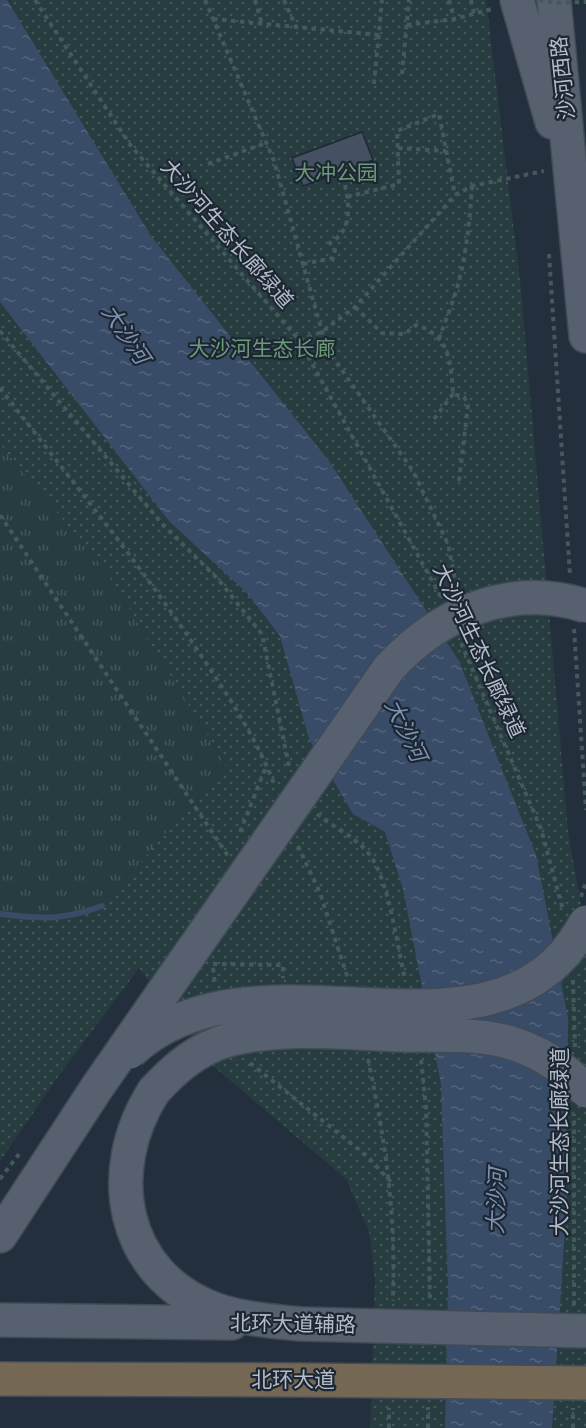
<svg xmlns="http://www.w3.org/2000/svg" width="586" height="1428" font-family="Mulish,'Noto Sans SC',sans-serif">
  <defs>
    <pattern id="grass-tufts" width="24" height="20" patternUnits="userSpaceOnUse" patternTransform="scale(1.5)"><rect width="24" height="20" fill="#263c3f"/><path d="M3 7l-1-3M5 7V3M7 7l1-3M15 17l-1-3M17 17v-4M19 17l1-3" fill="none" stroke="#435659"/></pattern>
    <pattern id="park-dots" width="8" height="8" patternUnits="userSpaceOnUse" patternTransform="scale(1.5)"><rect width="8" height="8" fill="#263c3f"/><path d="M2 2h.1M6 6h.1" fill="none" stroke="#435659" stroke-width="1.8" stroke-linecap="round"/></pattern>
    <pattern id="water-ripples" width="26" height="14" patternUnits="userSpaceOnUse" patternTransform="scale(1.5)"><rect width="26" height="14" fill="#394c67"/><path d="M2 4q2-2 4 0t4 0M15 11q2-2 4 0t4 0" fill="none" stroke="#53647b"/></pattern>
  </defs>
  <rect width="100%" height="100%" fill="#242f3e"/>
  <path fill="url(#grass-tufts)" d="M0,444L105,570L226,765L102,906L71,917L40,919L0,914Z"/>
  <path fill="url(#park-dots)" d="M0,0H486L521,289L568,831L586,934V1428H370L375,1281L369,1232L346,1179L212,1065L139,968L55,1081L0,1161V914L40,919L71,917L102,906L226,765L105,570L0,444Z"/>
  <path fill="url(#water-ripples)" d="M0,0H7L151,236L329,461L459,661L536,855L568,1018L567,1199L552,1428H445L448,1287L441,1084L403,889L385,832L353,814L309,739L280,636L247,593L169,521L0,302Z"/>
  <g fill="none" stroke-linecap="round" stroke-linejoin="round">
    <path stroke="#394c67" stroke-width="6" d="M0,914C43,919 60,921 102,906"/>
  </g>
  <path fill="#455162" stroke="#1f2835" stroke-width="1.5" d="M362,132L373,160L303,186L292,158Z"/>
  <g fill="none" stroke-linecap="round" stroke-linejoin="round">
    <g stroke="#414a57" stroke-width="36">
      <path id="major" d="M517,0L552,122
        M554,0L586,336
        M154,1091C103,1170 120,1274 214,1309C242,1319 271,1321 300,1324
        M0,1236L98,1086
        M0,1320L232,1323"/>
    </g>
    <g stroke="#434c59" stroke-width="36">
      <path id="highway" d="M0,1379L301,1380"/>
    </g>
    <path stroke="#44595c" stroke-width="4" stroke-dasharray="4.5 4.5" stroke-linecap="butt" d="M35,0L131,146L299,340L441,597
      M205,0L274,161L322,332L334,359L413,471L448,544L457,590
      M255,0L262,24
      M284,0L296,27
      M449,0L454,19
      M471,0L474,14
      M213,19L379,35
      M407,25L454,19L492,9
      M402,74L409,0
      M374,84L382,0
      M398,148L446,151
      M208,164L266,143
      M347,197L399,184L397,131L439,114L455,195
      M549,254L570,576
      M303,264L333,258L335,250L330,243C356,228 348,200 343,175
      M355,307L382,333L405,334L416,325C450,335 451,363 453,394L464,397L468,405L459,481
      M0,331L164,526L217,578L262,634L289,766
      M439,339C446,319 455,298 460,277C467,247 470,217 472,186
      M299,340L322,332L355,307L455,195L472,186L544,171
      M0,388C67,475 137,560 198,651C227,694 256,737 275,786
      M434,419L453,394
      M0,515L228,856
      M574,629L586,810
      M461,643L541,829L563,910
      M317,814C333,827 356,837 369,854C389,879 397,946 405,979
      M240,832L267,764
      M298,846L320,893L348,979
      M581,897L586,882
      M213,964L283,965V978
      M213,968L215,984
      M573,980L575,1047
      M368,1059C386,1144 396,1215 393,1301
      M421,1060L426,1107L430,1301
      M250,1063L367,1156L391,1182
      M0,1179L19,1154
      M574,1305V1114
      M389,1428V1408
      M428,1428V1407
      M573,1428V1408"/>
    <use href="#major" stroke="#56606e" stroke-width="33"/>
    <use href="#highway" stroke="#746855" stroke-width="33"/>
    <g stroke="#414a57" stroke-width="36" stroke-linecap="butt">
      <path id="major-bridge" d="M130,1052C259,931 496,1091 586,922
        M98,1086L389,668C441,612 511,582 586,606
        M154,1091C175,1068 197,1049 228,1040C283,1026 344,1033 401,1035C438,1036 479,1032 514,1044C542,1053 566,1069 586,1091
        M300,1324L586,1331"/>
    </g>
    <g stroke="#434c59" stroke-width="36" stroke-linecap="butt">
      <path id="highway-bridge" d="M301,1380L586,1383"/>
    </g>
    <path stroke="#44595c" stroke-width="4" stroke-dasharray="4.5 4.5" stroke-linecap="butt" d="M539,0L554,3L586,2"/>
    <use href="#major-bridge" stroke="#56606e" stroke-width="33"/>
    <use href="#highway-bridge" stroke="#746855" stroke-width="33"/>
  </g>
  <g text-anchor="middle" stroke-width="4.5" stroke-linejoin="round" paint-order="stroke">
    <g font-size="21" fill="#b4bcc9" stroke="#1d2633">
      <text transform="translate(563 78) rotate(-96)" y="7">沙河西路</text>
      <text transform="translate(227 234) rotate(49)" y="7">大沙河生态长廊绿道</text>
      <text transform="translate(479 651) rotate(65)" y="7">大沙河生态长廊绿道</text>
      <text transform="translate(560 1142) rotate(-90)" y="7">大沙河生态长廊绿道</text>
      <text transform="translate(293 1324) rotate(1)" y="7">北环大道辅路</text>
      <text x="293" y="1387">北环大道</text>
    </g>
    <g font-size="21" fill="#6b9a76" stroke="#1d2633">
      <text x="336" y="180">大冲公园</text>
      <text x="262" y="356">大沙河生态长廊</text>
    </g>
    <g font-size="22" font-style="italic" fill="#7c92b1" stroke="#1d2633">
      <text transform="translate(126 334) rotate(56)" y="8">大沙河</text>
      <text transform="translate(406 730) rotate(64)" y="8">大沙河</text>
      <text transform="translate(496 1201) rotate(-88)" y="8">大沙河</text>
    </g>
  </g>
</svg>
